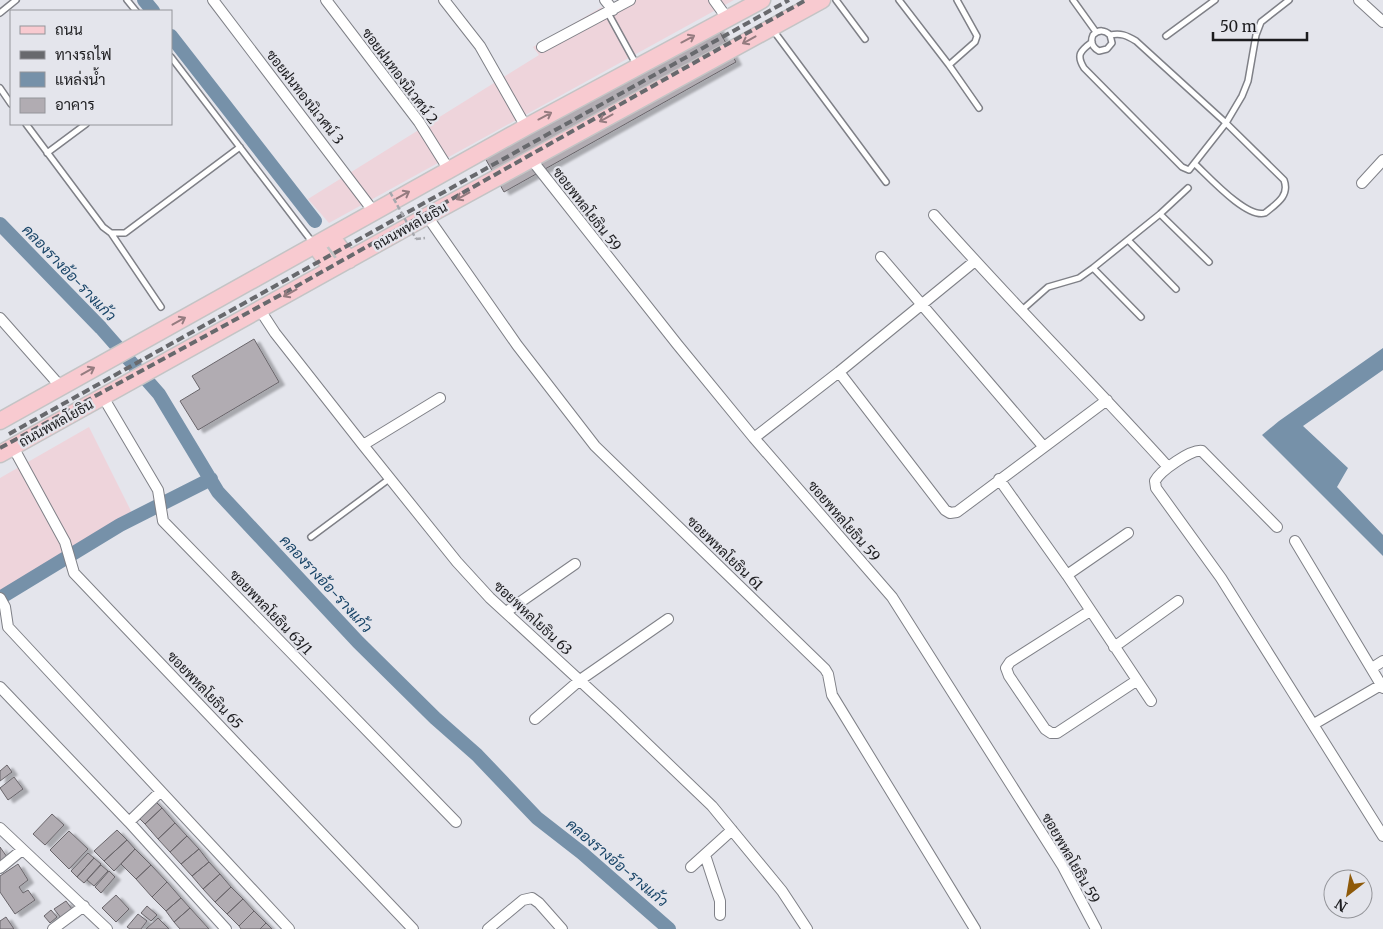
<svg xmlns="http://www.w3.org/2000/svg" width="1383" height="929" font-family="Merriweather,Sarabun,serif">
  <defs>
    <filter id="shadow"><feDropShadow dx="5.5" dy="3" stdDeviation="1" flood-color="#0004"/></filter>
  </defs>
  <rect width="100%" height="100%" fill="#e4e5ec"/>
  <path fill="#eed4db" d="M636,0H734L329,223L308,199L539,55L533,47L602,7L610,17Z
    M89,427L132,513L0,593V478Z"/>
  <path fill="#7691a9" d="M1383,348V370L1303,426L1348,468L1337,487L1383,535V556L1262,435L1279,421Z"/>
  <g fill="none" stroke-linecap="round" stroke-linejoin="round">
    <path stroke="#7691a9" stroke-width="14" d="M144,0L153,11
      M171,36L315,221
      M0,224L101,328L159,394L218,492L358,642L435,718L477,755L537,818L582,853L669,929
      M0,598L120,525L211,479"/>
  </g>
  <path fill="#b1acb2" stroke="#69656a" filter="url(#shadow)" d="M713,19L736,62L504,192L480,149Z
    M254,339L279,382L198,430L180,401L200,389L192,376Z
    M7,765L12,772L0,781V771Z
    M14,777L23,789L8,800L0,788Z
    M153,799L162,808L145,824L136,815Z
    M162,808L175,823L158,839L145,824Z
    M52,814L64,825L45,845L33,834Z
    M175,823L187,836L170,852L158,839Z
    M117,830L127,840L104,861L94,851Z
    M69,831L88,849L69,869L50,850Z
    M187,836L199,849L181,864L170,852Z
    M127,840L135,849L114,871L104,861Z
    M0,847L7,857L0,862Z
    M135,849L151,865L136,879L121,864Z
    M199,849L209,862L192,876L181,864Z
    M88,853L94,858L77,877L71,871Z
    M94,858L101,864L84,883L77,877Z
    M209,862L220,874L203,889L192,876Z
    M18,864L28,880L19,887L23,893L28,890L35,900L15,914L0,892V876Z
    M101,865L108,871L94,886L87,880Z
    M151,865L167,882L152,897L136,879Z
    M109,871L115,877L101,893L95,887Z
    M220,874L231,887L215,902L203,889Z
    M167,882L181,898L166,911L152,897Z
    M231,887L243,899L227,914L215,902Z
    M116,895L129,909L116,922L102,908Z
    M181,898L190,908L174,922L166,911Z
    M243,899L254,911L239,926L227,914Z
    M66,901L72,909L61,918L54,909Z
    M147,906L157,915L151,921L141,913Z
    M190,908L209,929H180L174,922Z
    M51,910L57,917L50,923L44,916Z
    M254,911L266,923L260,929H241L239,926Z
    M138,914L147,921L141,929H130L127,927Z
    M6,917L14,929H0V921Z
    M158,918L169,929H146Z
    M266,923L272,929H260Z"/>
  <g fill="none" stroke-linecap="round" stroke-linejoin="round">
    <g stroke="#7f8087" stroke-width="8">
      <path id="lane" d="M127,0L136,11
        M836,0L865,39
        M899,0L949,65
        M957,0L977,36L975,42L949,65L979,108
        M1073,0L1096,32
        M0,13L16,0
        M608,13L636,64
        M773,30L886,182
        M1110,35L1112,43L1107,49L1099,51C1092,47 1090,42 1093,35C1099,29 1105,30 1110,35C1121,33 1126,35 1136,41L1226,123L1284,180C1290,196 1276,204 1265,213C1247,219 1209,177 1195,164
        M1166,36L1215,0
        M1092,42C1080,51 1076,55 1084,68L1182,167L1189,170L1226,123L1242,96L1248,81L1256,35L1261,22L1289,0
        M171,57L313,243
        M0,88L11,104
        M26,124L103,227L111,233H125L240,147
        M47,153L86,124
        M1160,214L1209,262
        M111,233L161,307
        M1128,240L1176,289
        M1093,268L1141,317
        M1022,310L1048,287L1079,278L1093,268L1160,214L1188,188
        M311,537L389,479"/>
    </g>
    <g stroke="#7f8087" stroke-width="12">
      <path id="street" d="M213,0L374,212
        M326,0L419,122L449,170
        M444,0L480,46L526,127
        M605,0L613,10
        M714,0L727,18
        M1359,0L1383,22
        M542,47L630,0
        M531,159L677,344L754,438L892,597L1062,865L1096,929
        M1362,183L1383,160
        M934,215C1010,301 1091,382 1168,467
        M427,216L517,345L595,446L825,669L828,674L832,695L975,929
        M881,257L1043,446
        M260,310L275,333L363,445L457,562L490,598L614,712L712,806L782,891L807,929
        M0,318L61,387
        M839,372L945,510L950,513L957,512L1107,400
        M103,397L158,490L163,521L456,822
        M754,438L839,372L975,261
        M363,445L440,398
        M13,447L65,542L74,573L413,929
        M999,479L1067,575L1151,701
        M1277,527L1202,451C1191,449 1160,471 1155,481L1156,488L1221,578L1383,836
        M1295,541L1383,688
        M1067,575L1128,533
        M0,598L5,607L8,627L289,929
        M1090,611L1010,662L1006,668L1009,676L1045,729L1051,733H1057L1136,681
        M506,612L575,564
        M1114,647L1178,601
        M1372,668L1383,661
        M0,687L129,822L226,929
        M535,719L580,680L668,619
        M1314,724L1381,685
        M129,822L160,792
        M0,828L107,929
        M705,855L720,901V915
        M691,867L732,830
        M0,868L22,850
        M53,929L84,906
        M488,929L523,900L532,898L539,903L562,929"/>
    </g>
    <g stroke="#c4c4c5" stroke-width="19">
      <path id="primary" d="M331,236L349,260
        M315,245L332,269
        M0,421L526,127L762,0
        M0,454L427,216L822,0"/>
    </g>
    <path stroke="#a6a7ad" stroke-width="2.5" stroke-dasharray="5 2.5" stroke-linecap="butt" d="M416,239L425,238"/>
    <use href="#lane" stroke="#fff" stroke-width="5"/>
    <use href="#street" stroke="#fff" stroke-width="10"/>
    <use href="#primary" stroke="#f8cad0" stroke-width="16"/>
    <path stroke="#68696d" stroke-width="4" stroke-dasharray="8 4" stroke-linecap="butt" d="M9,434L789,0
      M0,448L295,287L806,0"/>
    <path stroke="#a6a7ad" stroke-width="2.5" stroke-dasharray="5 2.5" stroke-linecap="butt" d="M390,192L416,239"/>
  </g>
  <defs><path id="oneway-shaft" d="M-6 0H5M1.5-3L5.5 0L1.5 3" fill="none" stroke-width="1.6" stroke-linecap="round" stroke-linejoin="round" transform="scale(1.25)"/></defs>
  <g stroke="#957c80">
    <use href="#oneway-shaft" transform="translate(688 39) rotate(-28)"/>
    <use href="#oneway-shaft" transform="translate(749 40) rotate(151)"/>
    <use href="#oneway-shaft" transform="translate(545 116) rotate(-28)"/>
    <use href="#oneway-shaft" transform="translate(606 118) rotate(151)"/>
    <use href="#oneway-shaft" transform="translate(403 195) rotate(-29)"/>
    <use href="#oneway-shaft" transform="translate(463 196) rotate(151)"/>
    <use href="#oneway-shaft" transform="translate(290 293) rotate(151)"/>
    <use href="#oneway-shaft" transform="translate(179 321) rotate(-29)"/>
    <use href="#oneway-shaft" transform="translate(88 371) rotate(-29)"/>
  </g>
  <g text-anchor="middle" stroke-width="4.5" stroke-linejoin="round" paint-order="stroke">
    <g font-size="14" fill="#1c1c1f" stroke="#e4e5ec">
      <text transform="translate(400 76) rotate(53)" y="5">ซอยฝนทองนิเวศน์ 2</text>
      <text transform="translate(305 97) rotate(52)" y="5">ซอยฝนทองนิเวศน์ 3</text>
      <text transform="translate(587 209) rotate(52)" y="5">ซอยพหลโยธิน 59</text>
      <text transform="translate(410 226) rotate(-29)" y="5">ถนนพหลโยธิน</text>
      <text transform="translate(56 423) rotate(-29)" y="5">ถนนพหลโยธิน</text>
      <text transform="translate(844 521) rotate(49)" y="5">ซอยพหลโยธิน 59</text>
      <text transform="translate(725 553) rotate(44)" y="5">ซอยพหลโยธิน 61</text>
      <text transform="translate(271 612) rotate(46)" y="5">ซอยพหลโยธิน 63/1</text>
      <text transform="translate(533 618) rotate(43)" y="5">ซอยพหลโยธิน 63</text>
      <text transform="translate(205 690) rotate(46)" y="5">ซอยพหลโยธิน 65</text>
      <text transform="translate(1071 858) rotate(60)" y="5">ซอยพหลโยธิน 59</text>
    </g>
    <g font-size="15" font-style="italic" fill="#194568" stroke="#e4e5ec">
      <text transform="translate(69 273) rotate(46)" y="5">คลองรางอ้อ-รางแก้ว</text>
      <text transform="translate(326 584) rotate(47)" y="5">คลองรางอ้อ-รางแก้ว</text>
      <text transform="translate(617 863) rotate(40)" y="5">คลองรางอ้อ-รางแก้ว</text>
    </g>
  </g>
  <rect x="10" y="10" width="162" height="115" fill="#e4e5ec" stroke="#94959a"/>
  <rect x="20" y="26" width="25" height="8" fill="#f8cad0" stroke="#94959a"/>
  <text x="55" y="35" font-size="15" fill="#1c1c1f">ถนน</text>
  <rect x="20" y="51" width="25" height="8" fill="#68696d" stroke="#94959a"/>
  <text x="55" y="60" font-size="15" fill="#1c1c1f">ทางรถไฟ</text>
  <rect x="20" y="72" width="25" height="15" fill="#7691a9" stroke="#94959a"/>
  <text x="55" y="85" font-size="15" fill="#1c1c1f">แหล่งน้ำ</text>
  <rect x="20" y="98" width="25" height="15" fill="#b1acb2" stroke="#94959a"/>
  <text x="55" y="110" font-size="15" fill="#1c1c1f">อาคาร</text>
  <g transform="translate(1348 894) rotate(211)"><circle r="24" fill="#e4e5ec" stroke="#94959a"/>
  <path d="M0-4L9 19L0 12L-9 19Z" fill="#8e5a0a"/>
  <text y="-8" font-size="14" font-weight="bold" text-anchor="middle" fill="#1c1c1f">N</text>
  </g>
  <path d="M1213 32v8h94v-8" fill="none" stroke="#1c1c1f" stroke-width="2.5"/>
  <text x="1220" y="32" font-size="15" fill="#1c1c1f" stroke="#e4e5ec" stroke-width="4" paint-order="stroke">50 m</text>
</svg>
